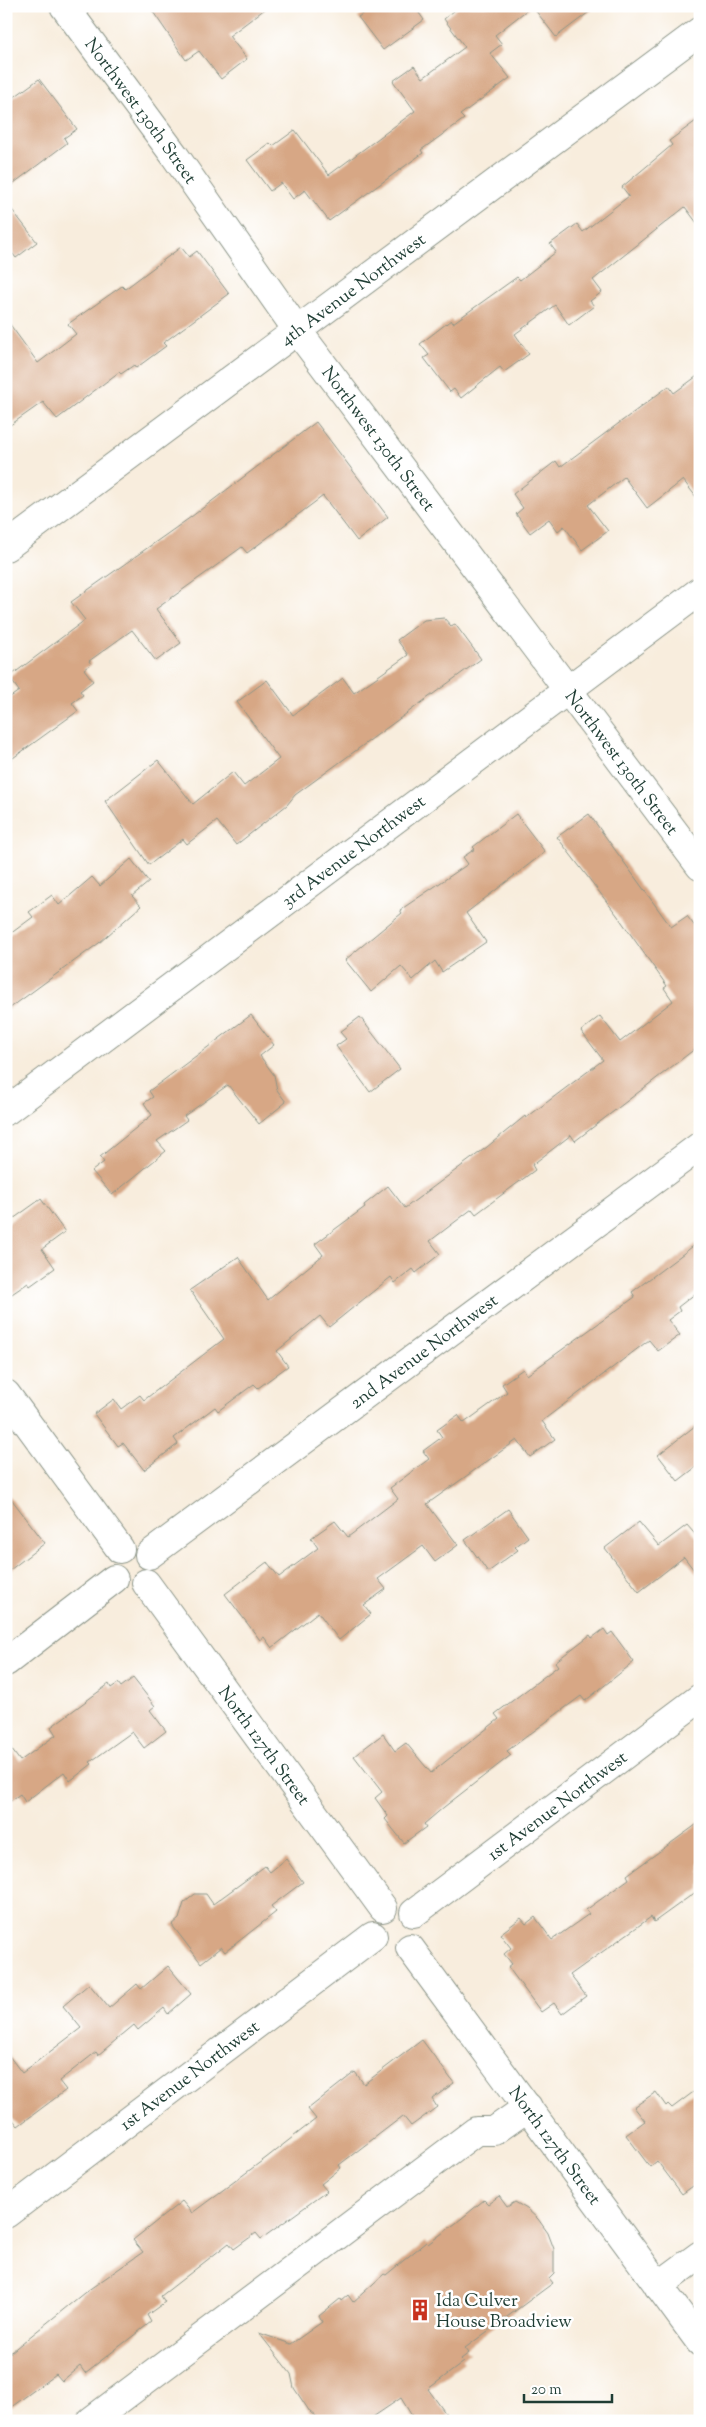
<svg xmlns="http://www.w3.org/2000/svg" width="706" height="2427" font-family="'Sorts Mill Goudy',serif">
  <rect width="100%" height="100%" fill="#fff"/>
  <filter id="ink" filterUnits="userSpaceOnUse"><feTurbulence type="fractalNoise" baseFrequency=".02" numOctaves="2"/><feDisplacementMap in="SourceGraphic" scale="10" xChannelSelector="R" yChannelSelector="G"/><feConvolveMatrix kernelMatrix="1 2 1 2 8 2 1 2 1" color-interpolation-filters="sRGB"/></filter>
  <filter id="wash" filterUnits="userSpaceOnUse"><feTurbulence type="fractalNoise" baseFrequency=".0096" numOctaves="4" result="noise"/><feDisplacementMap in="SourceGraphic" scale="20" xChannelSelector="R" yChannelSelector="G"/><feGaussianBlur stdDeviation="1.12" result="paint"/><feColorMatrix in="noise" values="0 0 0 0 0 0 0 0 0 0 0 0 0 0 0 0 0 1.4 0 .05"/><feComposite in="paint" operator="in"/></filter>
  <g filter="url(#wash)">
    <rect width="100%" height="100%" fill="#f8eddd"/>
    <g id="blocks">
      <path fill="#d7a785" d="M149,6H269L229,36L247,59L221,79L199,51L186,60Z
        M374,6H414L424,20L383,50L358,17Z
        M460,6H532L495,35L502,44L490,53L510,78L460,115L464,119L421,150L423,153L329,221L305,190L293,199L281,183L270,191L247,160L270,143L273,146L295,130L329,175L415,111L393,81L414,66L423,78L465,47L444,19Z
        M532,6H597L556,37Z
        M39,79L77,129L64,138L67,143L6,189V103Z
        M700,118V227L685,207L593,280L602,292L590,301L594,306L569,325L555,305L515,334L529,354L504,372L500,367L461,398L454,389L450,392L424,358L429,355L420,344L451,320L453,323L517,277L520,280L556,252L550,244L577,224L583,232L629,196L622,187L672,145L669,141Z
        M6,202L37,242L16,258L6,245Z
        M181,247L189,257L197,251L229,294L163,343L166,346L136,368L134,365L121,374L119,372L57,419L43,402L6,428V319L38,363L76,334L68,324L122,286L125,289Z
        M700,374V502L683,480L647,508L624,477L588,505L608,531L582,550L564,526L558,531L549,519L530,533L516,514L523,508L513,494L556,461L560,467L669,386L674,393Z
        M316,422L388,517L357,541L323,496L247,553L242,547L156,609L181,643L156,661L132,630L89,661L91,664L84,669L93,681L80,691L83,695L72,703L78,711L6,763V700L19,691L9,677L85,620L71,602L191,517Z
        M444,618L451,626L455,624L481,659L295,795L287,805L236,845L217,821L187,844L183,839L149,865L105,801L158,760L193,804L233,772L244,786L279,759L237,702L267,680L293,715L343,678L354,693L408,655L397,640L424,620Z
        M516,814L545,852L466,913L486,942L442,972L435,961L413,980L401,966L371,992L345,960L402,913L400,910L468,864L463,857L475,849L473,847Z
        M589,814L671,927L687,916L700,933V1045L575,1141L571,1135L532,1165L535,1170L476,1214L472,1209L430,1241L440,1254L416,1273L413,1269L395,1283L391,1277L329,1327L320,1316L277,1351L288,1366L258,1388L254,1384L218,1411L215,1407L174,1438L178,1444L144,1470L123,1443L118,1446L94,1414L114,1399L121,1409L140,1395L144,1400L224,1339L190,1290L238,1257L268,1300L323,1255L315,1244L365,1207L364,1205L388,1186L405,1208L487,1147L525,1116L526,1118L603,1060L581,1031L600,1016L620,1042L673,1001L664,988L667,986L617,915L557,837Z
        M131,859L149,882L132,896L141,906L99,943L6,1011V937L33,917L29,912L52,895L59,905L92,877L100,886Z
        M251,1015L274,1045L260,1056L274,1075L277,1090L286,1102L259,1124L228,1085L184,1116L187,1120L157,1141L166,1151L112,1195L92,1171L104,1162L100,1157L152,1115L144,1103L153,1097L149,1091Z
        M360,1017L400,1069L370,1092L336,1046L346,1039L340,1032Z
        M41,1199L65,1232L42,1249L55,1268L30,1286L28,1283L6,1298V1224Z
        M700,1241V1290L678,1307L680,1311L668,1320L680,1335L658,1351L649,1340L542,1421L555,1439L530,1457L517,1440L427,1504L458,1545L435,1562L423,1546L378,1579L386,1589L364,1605L371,1614L339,1640L318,1612L272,1648L264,1637L260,1640L225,1594L267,1562L279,1577L318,1548L311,1538L335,1521L348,1537L398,1499L390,1488L429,1459L423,1451L442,1437L437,1430L458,1415L464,1423L507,1392L502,1384L523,1369L527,1375L635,1297L632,1292Z
        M700,1422V1464L678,1481L658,1455Z
        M6,1492L45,1543L6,1573Z
        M508,1509L528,1537L515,1547L518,1550L488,1572L465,1540Z
        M639,1522L659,1546L687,1525L700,1540V1578L684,1557L639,1592L605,1548Z
        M604,1629L608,1635L612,1632L634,1662L585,1701L581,1696L507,1751L511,1755L444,1807L424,1824L426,1827L404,1843L385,1819L388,1816L375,1798L382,1792L354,1756L383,1734L395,1751L406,1743L431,1773L499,1719L495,1714L558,1666L555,1662L590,1635L592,1638Z
        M133,1678L155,1706L150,1710L166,1731L144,1748L132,1732L90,1762L92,1764L70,1781L64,1772L25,1802L20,1794L6,1804V1742L20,1761L56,1735L51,1727L109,1684L111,1688L118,1683L121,1687Z
        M700,1822V1889L654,1922L651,1917L570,1975L586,1996L562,2014L554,2003L541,2012L508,1967L512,1964L504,1954L511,1948L500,1934L521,1918L526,1924L535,1917L552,1940L589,1914L586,1910L629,1879L627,1875Z
        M286,1859L303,1882L271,1906L276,1912L225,1952L221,1947L201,1963L172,1925L179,1919L184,1903L195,1894H206L213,1904L265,1866L270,1872Z
        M168,1966L191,1994L168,2014L164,2008L138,2030L134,2025L98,2055L96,2052L59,2081L66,2090L18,2126L6,2111V2052L22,2073L81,2028L63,2006L89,1984L109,2008L137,1984L141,1989Z
        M422,2040L454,2083L432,2099L437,2107L411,2126L403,2116L339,2165L341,2168L321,2184L327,2191L261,2239L256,2233L234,2249L229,2243L161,2296L165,2302L147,2315L151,2322L85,2373L80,2366L62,2381L56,2374L6,2411V2356L84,2293L143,2252L133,2240L182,2201L192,2213L266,2158L316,2119L308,2109L355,2072L364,2084Z
        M700,2087V2181L682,2194L657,2161L650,2167L626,2135L645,2121L634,2107L656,2092L666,2106L668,2104L672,2108Z
        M499,2196L507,2207L515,2202L527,2209L538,2219L548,2233L554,2249V2273L549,2278L553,2283L465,2348L469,2353L461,2359L464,2362L428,2389L451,2421H415L401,2398L367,2421H321L310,2412L294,2388L291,2374L259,2333L291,2344L322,2322L319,2316L340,2299L341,2301L348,2295L353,2302L384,2274L386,2275L426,2242L428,2244L456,2223L484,2200L488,2204Z"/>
    </g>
  </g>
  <g filter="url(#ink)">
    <use href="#blocks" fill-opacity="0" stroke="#8c9588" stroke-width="1"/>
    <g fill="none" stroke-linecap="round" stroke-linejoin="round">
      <g stroke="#8c9588" stroke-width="30">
        <g id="minor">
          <path id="s1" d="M64,6L175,156L297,330L700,866"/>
          <path id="s2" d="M6,547L700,31"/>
          <path id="s3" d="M6,1111L700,591"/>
          <path d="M6,1394L120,1549"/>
          <path id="s4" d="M149,1555L700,1146"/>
          <path id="s5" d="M146,1583L383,1908"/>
          <path d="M6,1662L114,1579"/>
          <path id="s6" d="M414,1913L700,1698"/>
          <path id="s7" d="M410,1948L700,2342"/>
          <path id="s8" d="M6,2214L373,1936"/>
          <path d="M658,2286L700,2255"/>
          <path d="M91,2421L476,2131H494L528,2107"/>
        </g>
      </g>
      <use href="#minor" stroke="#fff" stroke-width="28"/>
    </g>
  </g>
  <defs>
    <g id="building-bare" transform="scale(1.725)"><path d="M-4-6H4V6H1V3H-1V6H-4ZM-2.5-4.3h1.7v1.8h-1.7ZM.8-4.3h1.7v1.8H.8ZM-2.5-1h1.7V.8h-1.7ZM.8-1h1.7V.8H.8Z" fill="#c8321e" stroke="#fff" stroke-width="2.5" paint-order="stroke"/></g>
  </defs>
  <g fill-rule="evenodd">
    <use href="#building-bare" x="420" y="2310"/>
  </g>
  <g text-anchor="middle" stroke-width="5" stroke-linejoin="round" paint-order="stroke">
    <g font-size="18" fill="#1f3d34" stroke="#fff">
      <text dy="6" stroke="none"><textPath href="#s1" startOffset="130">Northwest 130th Street</textPath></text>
      <text dy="6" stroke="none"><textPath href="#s2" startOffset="432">4th Avenue Northwest</textPath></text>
      <text dy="6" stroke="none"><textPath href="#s1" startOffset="535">Northwest 130th Street</textPath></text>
      <text dy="6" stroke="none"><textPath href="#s1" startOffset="940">Northwest 130th Street</textPath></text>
      <text dy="6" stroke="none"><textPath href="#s3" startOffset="434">3rd Avenue Northwest</textPath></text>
      <text dy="6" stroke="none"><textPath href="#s4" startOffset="342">2nd Avenue Northwest</textPath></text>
      <text dy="6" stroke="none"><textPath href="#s5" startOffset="201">North 127th Street</textPath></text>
      <text dy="6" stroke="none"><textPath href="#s6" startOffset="179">1st Avenue Northwest</textPath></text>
      <text dy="6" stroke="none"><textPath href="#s8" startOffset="230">1st Avenue Northwest</textPath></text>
      <text dy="6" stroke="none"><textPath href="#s7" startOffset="245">North 127th Street</textPath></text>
    </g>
    <g font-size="18" fill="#1f3d34" stroke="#fff" text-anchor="start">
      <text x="436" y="2306">Ida Culver<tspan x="436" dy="21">House Broadview</tspan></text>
    </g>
  </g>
  <rect width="706" height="2427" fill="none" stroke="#fff" stroke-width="25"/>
  <path d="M524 2394v8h88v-8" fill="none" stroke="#1f3d34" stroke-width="2.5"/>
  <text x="531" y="2394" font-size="15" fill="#1f3d34" stroke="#ffffff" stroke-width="4" paint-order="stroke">20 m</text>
</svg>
